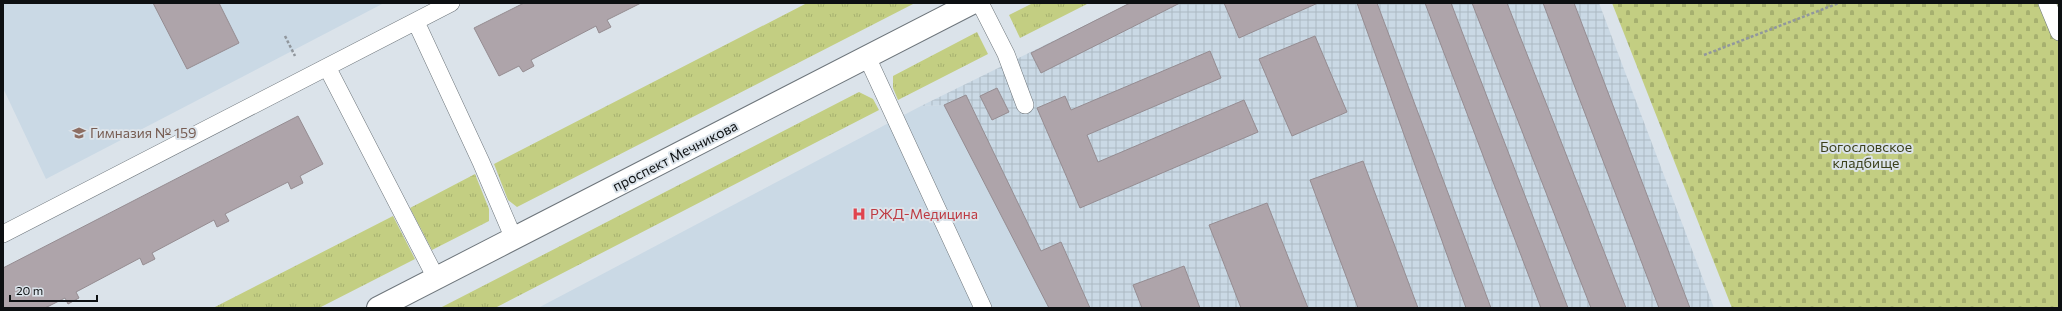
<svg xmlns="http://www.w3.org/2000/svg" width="2062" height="311" font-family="Commissioner,sans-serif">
  <defs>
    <pattern id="industrial-grid" width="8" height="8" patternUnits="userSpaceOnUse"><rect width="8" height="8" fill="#cad9e5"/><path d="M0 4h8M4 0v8" fill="none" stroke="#acb9c3"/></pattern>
    <pattern id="grass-tufts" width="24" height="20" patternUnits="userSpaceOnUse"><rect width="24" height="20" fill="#c3ce82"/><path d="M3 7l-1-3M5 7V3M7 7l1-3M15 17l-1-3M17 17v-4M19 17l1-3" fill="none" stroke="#a6b06f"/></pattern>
    <pattern id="cemetery-stones" width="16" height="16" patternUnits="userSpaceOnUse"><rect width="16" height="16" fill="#c3ce82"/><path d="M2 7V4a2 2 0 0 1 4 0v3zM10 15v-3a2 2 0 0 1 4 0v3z" fill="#a6b06f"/></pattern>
  </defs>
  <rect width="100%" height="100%" fill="#dbe3ea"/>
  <path fill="#cad9e5" d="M3,3H384L46,179L3,88Z
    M944,105L1049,308H538L921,106Z"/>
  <path fill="url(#industrial-grid)" d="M1130,3H1599L1714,308H1049L944,105L921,106Z"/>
  <path fill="url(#grass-tufts)" d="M807,3H915L517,207L508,200L494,164Z
    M1033,3H1089L1020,38L1009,15Z
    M977,32L988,54L898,100L893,88V76Z
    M859,92L873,99L879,110L495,308H440Z
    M475,174L489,209V221L432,250L410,208Z
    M393,216L415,259L319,308H213Z"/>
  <path fill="url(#cemetery-stones)" d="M1612,3H2059V308H1732Z"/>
  <path fill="#aea4aa" stroke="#958c91" d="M153,3H219L239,43L187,69Z
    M524,3H641L607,20L611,27L599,33L596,26L531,60L534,66L523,72L519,66L499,76L474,28Z
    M1130,3H1180L1041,73L1031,53Z
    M1224,3H1318L1239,38Z
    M1357,3H1377L1491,308H1466Z
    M1425,3H1451L1568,308H1541Z
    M1472,3H1507L1626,308H1591Z
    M1543,3H1574L1690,308H1659Z
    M1315,36L1347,112L1292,136L1259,59Z
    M1210,51L1221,78L1087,135L1098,162L1244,100L1258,132L1080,208L1037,108L1065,96L1071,110Z
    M997,88L1009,112L992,120L980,96Z
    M966,95L1041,251L1061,242L1090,308H1049L944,105Z
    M298,116L323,164L300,176L303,183L291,189L288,182L225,214L229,221L217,227L214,220L152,253L155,259L143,265L140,258L76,292L79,298L68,304L65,298L45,308H3V268Z
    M1363,161L1418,308H1358L1310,180Z
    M1267,203L1308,308H1241L1209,225Z
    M1184,266L1200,308H1142L1133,285Z"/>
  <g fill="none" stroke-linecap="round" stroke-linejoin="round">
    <g stroke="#6d757b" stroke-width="18">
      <path id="lane" d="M980,3L1006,54L1025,105
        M2047,3L2059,32
        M416,22L481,162L514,239
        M867,57L983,308
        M327,67L436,278
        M3,234L451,3"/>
    </g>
    <g stroke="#6d757b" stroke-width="24">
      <path id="secondary" d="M378,308L972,3"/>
    </g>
    <path stroke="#91979d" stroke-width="2.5" stroke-dasharray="3 2" stroke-linecap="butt" d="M285,36L295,56
      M1704,55L1839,3"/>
    <use href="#lane" stroke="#fff" stroke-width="17"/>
    <use href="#secondary" stroke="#fff" stroke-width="22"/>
  </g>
  <defs>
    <g id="school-bare" transform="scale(1.08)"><path d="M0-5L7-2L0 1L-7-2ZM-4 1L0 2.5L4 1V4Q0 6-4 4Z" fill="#8d6e63" stroke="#dbe3ea" stroke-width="2.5" paint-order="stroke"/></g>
    <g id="hospital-bare" transform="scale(1.08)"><path d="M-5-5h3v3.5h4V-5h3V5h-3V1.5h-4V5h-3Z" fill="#e0444e" stroke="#dbe3ea" stroke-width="2.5" paint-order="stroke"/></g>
  </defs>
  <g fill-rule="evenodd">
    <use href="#school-bare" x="79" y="133"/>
    <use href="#hospital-bare" x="859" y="214"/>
  </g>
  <g text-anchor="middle" stroke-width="4" stroke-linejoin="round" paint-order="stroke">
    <g font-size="14" fill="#785e54" stroke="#dbe3ea" text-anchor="start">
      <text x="90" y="138">Гимназия № 159</text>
    </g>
    <g font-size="14" fill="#3b401b" stroke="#dbe3ea">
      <text x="1866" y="152">Богословское<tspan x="1866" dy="16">кладбище</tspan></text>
    </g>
    <g font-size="14" fill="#0d1012" stroke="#dbe3ea">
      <text transform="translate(675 156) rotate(-27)" y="5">проспект Мечникова</text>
    </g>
    <g font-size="14" fill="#be3a42" stroke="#dbe3ea" text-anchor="start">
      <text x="870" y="219">РЖД-Медицина</text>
    </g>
  </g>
  <rect width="2062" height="311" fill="none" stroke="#0d1012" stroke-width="8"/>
  <path d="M10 295v6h87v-6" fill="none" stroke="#0d1012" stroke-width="2"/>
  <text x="16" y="295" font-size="12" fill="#0d1012" stroke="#dbe3ea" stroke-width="3" paint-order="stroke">20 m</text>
</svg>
